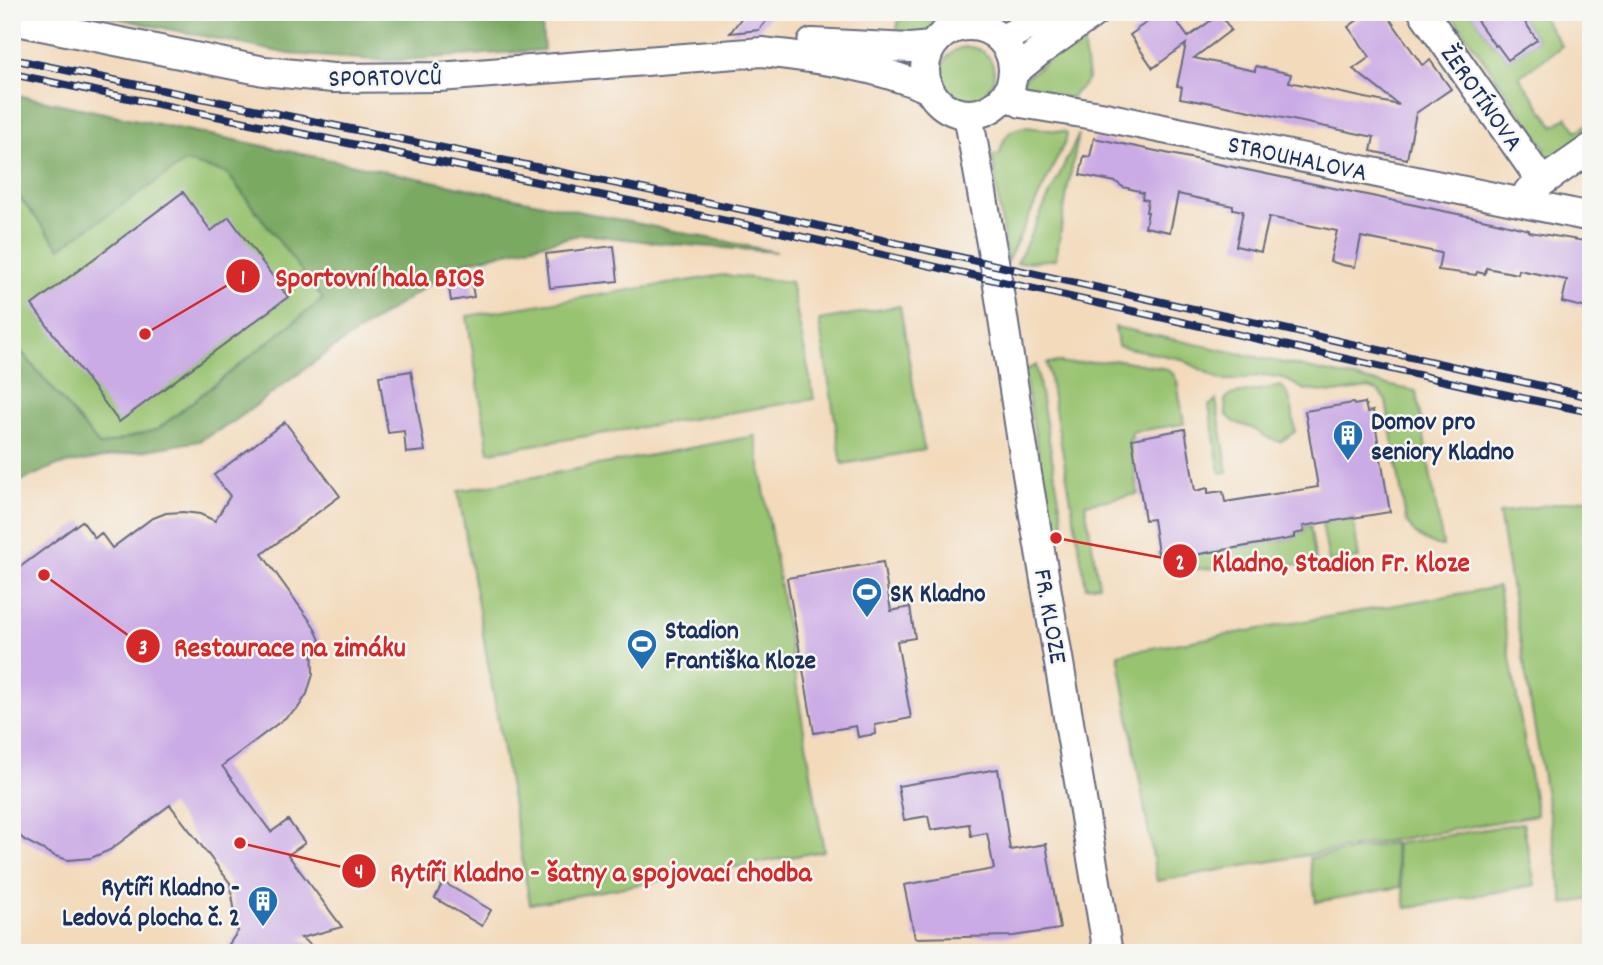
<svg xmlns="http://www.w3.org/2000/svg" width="1603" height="965" font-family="Dekko,sans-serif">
  <rect width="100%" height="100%" fill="#f6f6f2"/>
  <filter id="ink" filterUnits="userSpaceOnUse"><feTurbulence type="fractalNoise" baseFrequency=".0143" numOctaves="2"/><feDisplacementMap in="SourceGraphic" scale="14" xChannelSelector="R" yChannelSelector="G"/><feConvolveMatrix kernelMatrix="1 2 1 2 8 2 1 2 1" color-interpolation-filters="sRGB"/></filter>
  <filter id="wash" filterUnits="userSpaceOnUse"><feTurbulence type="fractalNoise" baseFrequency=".00686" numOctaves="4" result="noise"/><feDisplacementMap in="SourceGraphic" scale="28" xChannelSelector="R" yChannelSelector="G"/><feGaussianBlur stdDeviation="1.57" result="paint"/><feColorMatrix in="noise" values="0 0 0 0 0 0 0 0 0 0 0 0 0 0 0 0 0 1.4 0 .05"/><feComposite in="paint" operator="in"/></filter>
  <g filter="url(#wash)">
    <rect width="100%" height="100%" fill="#f3dabb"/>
    <path fill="#98c370" stroke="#5a7967" stroke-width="2" d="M906,12H941C935,37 918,37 896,38L898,22Z
      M1450,12H1471L1495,46L1497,45L1508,60L1537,40L1518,12H1539L1562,46L1519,77L1554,126L1567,117L1577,131L1591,122V136L1555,161L1544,163L1535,157L1546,149Z
      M1077,37L1084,47L1088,79C1085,87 1075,90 1071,98L1025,94L1023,80Z
      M942 73a26 26 0 1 1 52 0a26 26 0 1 1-52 0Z
      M1026,127L1065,132L1067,134L1066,140L1007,262L992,155L1000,154C1002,138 1009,128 1026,127Z
      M1079,134L1068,186L1056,259L1017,263Z
      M184,161L227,173L323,299L158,429L100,446L12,340V188L60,248Z
      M724,275L791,282L814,399L489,452L467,316Z
      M900,306L924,450L842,464L819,320Z
      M1115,327L1416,391L1443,546C1426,544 1414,536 1406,520L1386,401L1378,391L1368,388L1334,393L1305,390L1283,378L1265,375L1235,380H1221L1181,359L1118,346Z
      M1120,360L1167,369L1173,374L1177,381L1184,424L1131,432L1132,438L1129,439L1138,494L1085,504L1099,585L1086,587L1047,363L1062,362V364Z
      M1036,365L1064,528L1052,530H1051L1024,371Z
      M1281,386C1293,395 1293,418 1295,432L1280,442L1270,439L1254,429L1234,422L1226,414L1225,400L1230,395Z
      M1216,400L1228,472L1220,473L1209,406Z
      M755,436L824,851L530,904L458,491Z
      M1591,498V899L1564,904L1499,513Z
      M1353,518L1359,558L1329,562L1322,523Z
      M1310,525L1316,563L1315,564L1171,570L1165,565L1158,553L1186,549L1188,556L1294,538V534L1304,532L1303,526Z
      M1498,587L1537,815L1157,881L1118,654Z
      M1523,823L1535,885L1406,908L1395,844Z
      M1393,843L1401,887L1316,902L1309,858Z"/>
    <path fill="#7aa962" stroke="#4a6c60" stroke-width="2" d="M86,12H541L544,50L388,61L289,54Z
      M12,94L776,252L661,243L583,234L462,263L332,349L232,423L199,441L55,466L25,479L12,487V340L100,446L158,429L323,299L227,173L185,162L60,248L12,188Z"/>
    <g id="blocks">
      <path fill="#cbabe5" d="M746,12H773L759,30L730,33Z
        M1163,12H1170L1188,37L1220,14L1231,30L1194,58L1255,71L1256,66L1291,74L1289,82L1399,105L1353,69L1370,57L1348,27L1369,12H1385L1422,65L1430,60L1451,89L1416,113L1407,159L1371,151L1374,137L1202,101V102L1180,98L1182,87L1177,86L1186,44L1153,68L1130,35L1137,30V29Z
        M1471,12H1518L1537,40L1508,60L1497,45L1495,46Z
        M1094,138L1496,222L1529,230V232L1591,242V309L1562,302L1567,280L1519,270L1518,274L1486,268L1485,274L1477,272L1476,275L1438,270L1441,253L1361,237L1355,267L1342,265L1330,261L1337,231L1269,217L1261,252L1236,246L1243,211L1233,209V206L1178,194L1170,232L1145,227L1148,212H1146L1148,200L1142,199L1143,193L1139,192V191L1123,187L1116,182L1080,175L1084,156L1090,157Z
        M183,192L211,231L229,217L288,297L119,422L32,305Z
        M614,246L618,281L550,288L546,254Z
        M471,279L474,297L451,301L448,281Z
        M411,371L425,451L406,453L404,431L388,433L379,376Z
        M1353,403L1354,405L1365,403L1367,412L1373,411L1390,512L1303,526L1304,532L1294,534V538L1188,556L1186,549L1158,553L1153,519L1145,520L1132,439L1185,429L1195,491L1208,488V493L1223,491L1225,502L1318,487L1305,411Z
        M285,422L340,496L262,554L313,625L321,642L312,644L313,674L307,694L298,708L222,766L271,832L288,820L305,843L288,855L342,927L301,938L322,953H223L238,931L230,883L170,805L110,850L91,858L68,860L55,856L26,841L12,830V573L82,521L95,538L101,533L112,548L151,519L166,513L183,512L200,514L215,521L230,496L214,475Z
        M883,562L891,611L910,607L915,638L897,641L911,718L875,725L876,734L858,737L856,726L814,733L787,578Z
        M998,769L1010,850L1046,844L1060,929L1013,936L915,938L904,885L994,869L987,833L971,836L969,824L931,830L928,816L904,820L898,786Z
        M443,882L491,910L482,926L435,898Z"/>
    </g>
  </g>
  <g filter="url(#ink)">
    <use href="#blocks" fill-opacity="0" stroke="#676b7f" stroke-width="2"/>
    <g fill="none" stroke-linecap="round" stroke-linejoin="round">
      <g stroke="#676b7f" stroke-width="32">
        <path id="minor" d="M1423,12L1542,182
          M12,20L264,71L333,78L439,77L762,52C819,58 876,66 929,89
          M925 70a44 44 0 1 1 88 0a44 44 0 1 1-88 0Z
          M1001,40L1054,12
          M812,43L910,48L931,46
          M1013,73L1040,51L1095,12
          M1006,94L1021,103L1100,116L1591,217
          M968,114L995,266L1027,474L1108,953
          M1528,192L1591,148"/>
      </g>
      <use href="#minor" stroke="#fff" stroke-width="28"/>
      <g stroke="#1b2f5e" stroke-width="8">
        <path id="rail" d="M12,59L783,218L1591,397
          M12,74L780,232L1512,396L1591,412"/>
      </g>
      <use href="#rail" stroke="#f6f6f2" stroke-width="5" stroke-dasharray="16" stroke-linecap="butt"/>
    </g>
  </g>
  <defs>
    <g id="building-pin" transform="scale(1.575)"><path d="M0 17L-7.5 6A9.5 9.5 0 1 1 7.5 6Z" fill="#1f6fb2" stroke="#f6f6f2"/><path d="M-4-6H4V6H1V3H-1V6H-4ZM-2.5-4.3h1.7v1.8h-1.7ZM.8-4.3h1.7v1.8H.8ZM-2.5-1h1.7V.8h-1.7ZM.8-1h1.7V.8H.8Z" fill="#fff"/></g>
    <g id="stadium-pin" transform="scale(1.575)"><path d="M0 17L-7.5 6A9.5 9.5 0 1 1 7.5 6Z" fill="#1f6fb2" stroke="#f6f6f2"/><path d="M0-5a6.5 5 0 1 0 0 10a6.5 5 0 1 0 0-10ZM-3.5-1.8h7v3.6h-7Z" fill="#fff"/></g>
  </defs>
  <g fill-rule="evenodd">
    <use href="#building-pin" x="1348" y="435"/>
    <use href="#stadium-pin" x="867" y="592"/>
    <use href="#stadium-pin" x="642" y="644"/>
    <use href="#building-pin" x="263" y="901"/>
  </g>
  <g text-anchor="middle" stroke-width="5" stroke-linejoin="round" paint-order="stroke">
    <g font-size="26" fill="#1b2f5e" stroke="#f6f6f2">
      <text transform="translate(385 76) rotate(-1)" y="9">SPORTOVCŮ</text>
      <text transform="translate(1483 97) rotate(55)" y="9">ŽEROTÍNOVA</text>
      <text transform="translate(1298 157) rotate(12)" y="9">STROUHALOVA</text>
      <text transform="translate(1052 616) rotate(80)" y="9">FR. KLOZE</text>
    </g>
    <g font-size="26" font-weight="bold" fill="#1b2f5e" stroke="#f6f6f2" text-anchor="start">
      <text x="1371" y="429">Domov pro<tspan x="1371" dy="30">seniory Kladno</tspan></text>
      <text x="890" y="601">SK Kladno</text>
      <text x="665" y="638">Stadion<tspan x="665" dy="30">Františka Kloze</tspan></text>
      <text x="240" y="895" text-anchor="end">Rytíři Kladno -<tspan x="240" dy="30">Ledová plocha č. 2</tspan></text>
    </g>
  </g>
  <path fill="none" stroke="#d62828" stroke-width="2.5" d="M145 334L243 276M1056 538L1180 561M44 575L143 646M240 843L359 871"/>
  <g fill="#d62828" stroke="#f6f6f2" stroke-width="2.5">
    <circle cx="145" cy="334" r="7"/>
    <circle cx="1056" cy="538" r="7"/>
    <circle cx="44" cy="575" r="7"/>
    <circle cx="240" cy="843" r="7"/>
    <circle cx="243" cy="276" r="18"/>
    <circle cx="1180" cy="561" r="18"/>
    <circle cx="143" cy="646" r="18"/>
    <circle cx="359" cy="871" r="18"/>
  </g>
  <g font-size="21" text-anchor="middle" font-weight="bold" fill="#fff">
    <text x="243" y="284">1</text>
    <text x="1180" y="569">2</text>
    <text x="143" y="654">3</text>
    <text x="359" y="878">4</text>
  </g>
  <g font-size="28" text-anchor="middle" font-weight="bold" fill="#d62828" stroke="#f6f6f2" stroke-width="5" stroke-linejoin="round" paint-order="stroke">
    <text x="380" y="286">Sportovní hala BIOS</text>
    <text x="1341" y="571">Kladno, Stadion Fr. Kloze</text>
    <text x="290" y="656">Restaurace na zimáku</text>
    <text x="601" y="881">Rytíři Kladno - šatny a spojovací chodba</text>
  </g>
  <rect width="1603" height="965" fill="none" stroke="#f6f6f2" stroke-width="42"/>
</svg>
